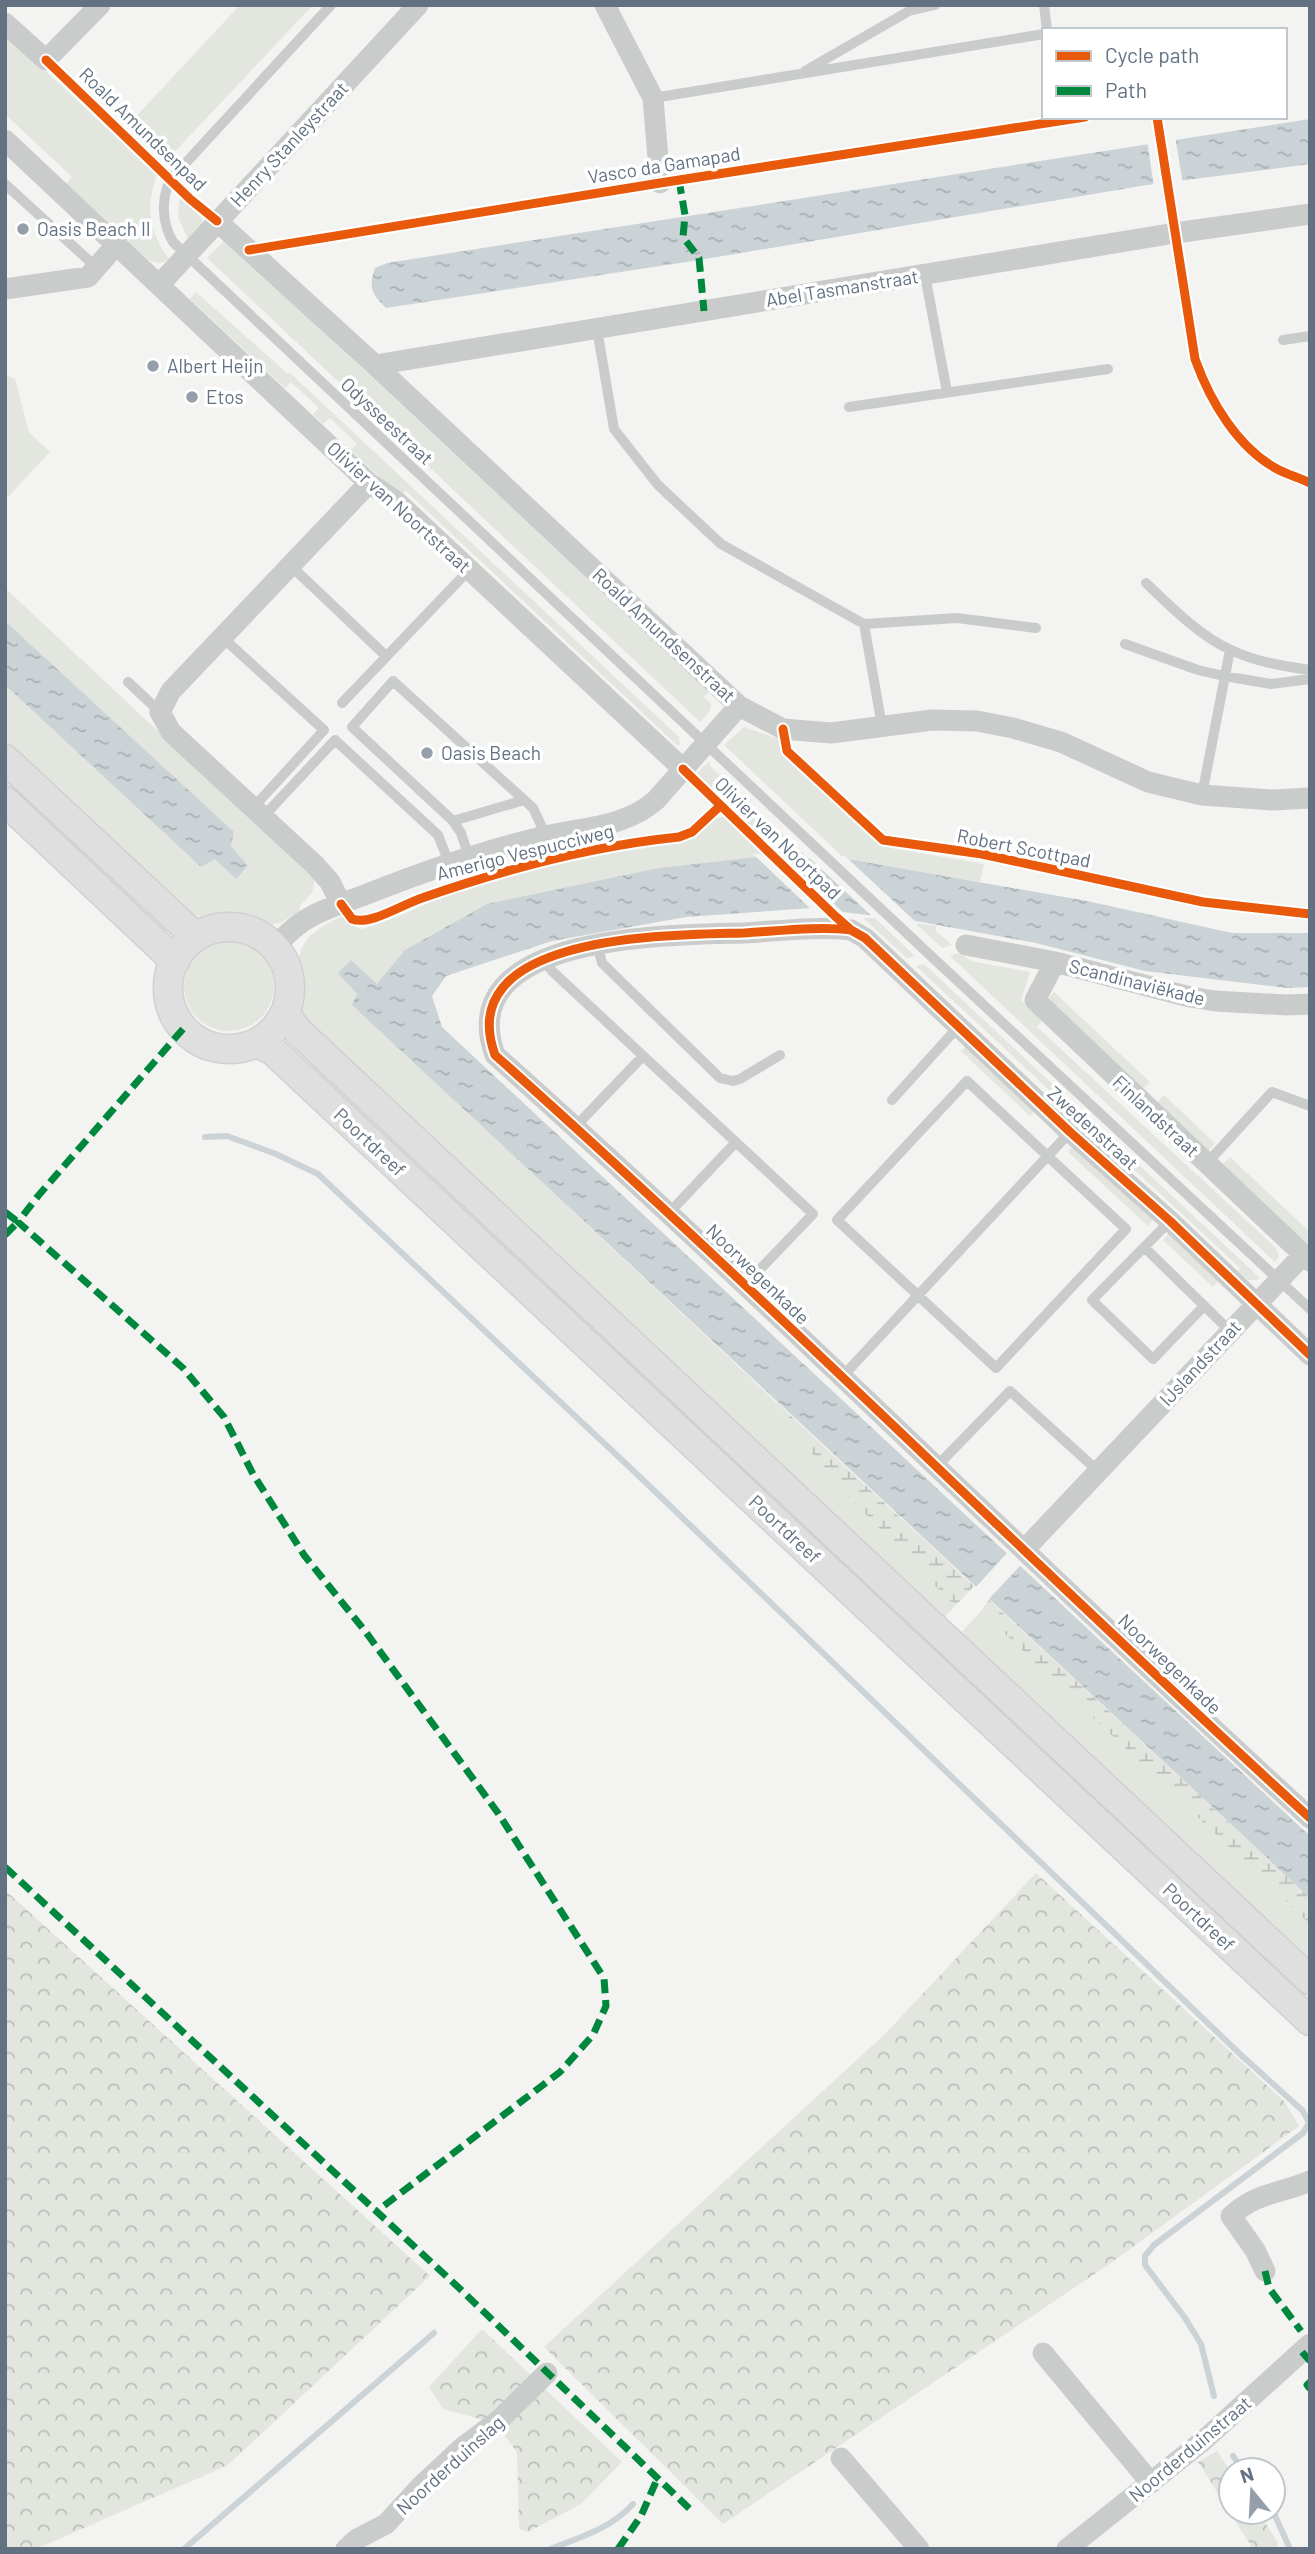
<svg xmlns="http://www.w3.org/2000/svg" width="1315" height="2554" font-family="Barlow,sans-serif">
  <defs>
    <pattern id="forest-crowns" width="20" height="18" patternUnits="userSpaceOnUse" patternTransform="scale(1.75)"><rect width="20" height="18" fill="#e2e6df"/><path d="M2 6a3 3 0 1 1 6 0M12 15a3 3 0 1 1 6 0" fill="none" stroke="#bbbfba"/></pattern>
    <pattern id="wetland-marsh" width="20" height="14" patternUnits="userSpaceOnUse" patternTransform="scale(1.75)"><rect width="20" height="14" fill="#e2e6df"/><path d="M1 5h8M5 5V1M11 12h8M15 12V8" fill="none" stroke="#bbbfba"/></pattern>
    <pattern id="water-ripples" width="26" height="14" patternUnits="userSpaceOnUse" patternTransform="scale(1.75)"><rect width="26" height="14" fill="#cbd3d6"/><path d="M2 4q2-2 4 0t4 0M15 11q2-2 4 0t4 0" fill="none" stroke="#a8b0b3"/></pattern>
  </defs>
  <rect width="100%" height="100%" fill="#f3f3f1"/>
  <path fill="#e2e6df" d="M240,5H313L166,161L128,125Z
    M5,33L157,175C145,206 149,232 169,259C162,264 155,264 147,259L66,184L72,177L5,114Z
    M180,196L202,218V224L188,239L178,217Z
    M225,240L709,692L704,697L711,704L710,711L700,722L207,258Z
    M196,292L288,374L290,373L680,738L678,740L681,743L678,746L406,491L400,497L351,450L357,444L330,418L323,424L313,414L319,408L291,382L285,388L190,299Z
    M5,375L15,379L29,432L50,452L5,500Z
    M5,588L315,878L312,893L299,907L300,911L280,923L269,925L232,918L210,919L188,913L5,748V685L201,867L215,859L236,879L248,867L231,846L233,832L5,621Z
    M744,727L779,739L780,749L784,757L881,844L892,848L984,864L980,882L846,860L724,745Z
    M709,762L710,766L809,859L782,858L695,775Z
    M5,763L175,922L161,936L5,790Z
    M723,817L766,857L405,950L377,985L357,994L353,1005L778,1404L809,1450L850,1498L955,1606L939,1623L297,1011C296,1002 297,992 297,983C297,940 308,933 345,915L353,926L362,929C397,919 432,900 467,888C536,866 607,853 679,843C695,838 706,818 723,817Z
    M863,918H875L915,956L907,958Z
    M915,923L936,926V931L952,945L942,948Z
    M184 986a45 45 0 1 1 90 0a45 45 0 1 1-90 0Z
    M960,953L971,961L1030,972L1021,1000L1042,1020L1037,1027L1276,1248L1279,1256L1275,1262L950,956Z
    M924,964L1259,1277L1257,1280H1248L1238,1271L1240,1268L916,966Z
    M1054,992L1150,1082L1141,1092L1045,1002Z
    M968,1044L1036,1109L1030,1116L961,1051Z
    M316,1054L917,1622L906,1633L303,1069Z
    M1164,1095L1215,1143L1206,1153L1155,1105Z
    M1074,1145L1154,1219L1148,1226L1068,1152Z
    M1230,1157L1310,1232V1250L1220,1167Z
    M1169,1233L1219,1280L1213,1287L1163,1240Z
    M981,1611L1310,1924V1970L956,1638Z"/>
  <path fill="url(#forest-crowns)" d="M1036,1873L1284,2101L1299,2126L1108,2265L723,2524L544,2347L885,2034Z
    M5,1890L430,2276L228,2465L36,2549H5Z
    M482,2329L622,2462L581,2504L528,2532L519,2529L517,2453L504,2434L480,2419L443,2409L429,2387Z
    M1217,2451L1231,2472V2512H1258L1277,2541L1278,2549H1253L1198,2462Z"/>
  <path fill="url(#wetland-marsh)" d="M778,1404L974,1586L955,1606L850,1498L809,1450Z
    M989,1600L1310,1898V1924L981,1611Z"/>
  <path fill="url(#water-ripples)" d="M1310,119V164L1147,185L699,260L386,308C372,294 368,288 375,268L387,263Z
    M5,621L234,832L231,846L248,866L236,879L215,859L201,867L5,685Z
    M757,857L853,860L1087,901L1232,933H1310V987L1287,988L1145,971L1036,943L916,921L811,908L686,917L552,941L446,976L432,996L442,1027L1310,1836V1898L352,1005L357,994L338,973L351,960L377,984L405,950L487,904L659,868Z"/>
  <path fill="#f3f3f1" d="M1175,136L1183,184L1154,188L1147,140Z
    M753,854H781L847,916L814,912Z
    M806,855L845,856L918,924L875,919Z
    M1009,1551L1022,1564L986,1602L973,1590Z"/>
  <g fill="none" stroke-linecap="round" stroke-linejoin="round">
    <path stroke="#cbd3d6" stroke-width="6" d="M205,1137L227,1136L276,1154L318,1174L640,1477L1241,2055L1303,2111L1309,2123L1303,2133L1154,2245L1145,2256V2265L1185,2318L1201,2344L1214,2396
      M1233,2456L1243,2470
      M1273,2511L1290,2549
      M184,2549L434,2333
      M550,2549C581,2537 610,2529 633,2504"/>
    <g stroke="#cfd1d1" stroke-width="31">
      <path id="secondary" d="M5,759L196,937
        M5,801L175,961
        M168 988a61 61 0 1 1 122 0a61 61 0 1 1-122 0Z
        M285,1013L298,1031L1310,1980
        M256,1043L272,1050L1310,2021"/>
    </g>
    <path stroke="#cacccc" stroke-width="10" d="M331,5L170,180C161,200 162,223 173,242L931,956L1310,1309
      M1044,5L1047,30
      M805,71L909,11L935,5
      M653,98L1044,34
      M5,184L96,267
      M925,275L947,392
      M597,329L614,429L658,485L721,544L864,624L957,618L1036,628
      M1283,340L1310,336
      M849,407L1108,369
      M290,565L386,656
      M1146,583C1171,607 1200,636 1231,650C1256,662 1283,666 1310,670
      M864,624L882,726
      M222,637L324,730L253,808
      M1125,644L1198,670L1224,676L1271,684L1310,679
      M128,682L160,712
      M342,703L469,570
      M1202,795L1230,650
      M263,817L335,740L438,835L449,863
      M453,821L524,800
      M469,857L461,833L453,821L352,727L393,681L533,808L546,836
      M597,944L602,963L720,1078L733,1081L740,1079L780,1055
      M544,960L552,971L813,1214L745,1285
      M967,1081L1126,1229L996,1368L837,1220Z
      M892,1100L958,1027
      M575,1127L643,1056
      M1207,1163L1272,1092L1310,1106
      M669,1213L736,1142
      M1170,1221L1092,1300L1153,1359L1204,1306
      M1144,1247L1230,1331
      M842,1377L1070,1132
      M936,1467L1010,1391L1098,1471"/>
    <path stroke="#cacccc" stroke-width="21" d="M605,5L653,98L660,183
      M5,23L46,60L100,5
      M5,140L369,483L397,502L683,769
      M217,221L375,365L739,706L783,729L831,733L932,720L977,721L1013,728L1061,742L1148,782L1202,795L1273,800L1310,798
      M160,284L418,5
      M5,289L88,277L117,244
      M375,365L1175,233L1310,214
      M341,904L330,882L315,865L171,732L160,712L171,691L369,483
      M966,945L1055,962L1190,997L1215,1001L1287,1005L1310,1004
      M274,947C282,939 290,931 298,925C318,910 344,903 367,894C425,871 484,850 546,836C584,827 626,827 656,800L739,706
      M1055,962L1035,1000L1310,1261
      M1310,1355L1170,1221L1070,1132L865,938L851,930C818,926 778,931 744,933C672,935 451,933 495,1055C773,1303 1035,1567 1310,1818
      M1024,1550L1303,1255
      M1265,2271L1255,2250L1231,2216C1257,2192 1280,2194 1310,2181
      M1043,2353L1151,2483
      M841,2458L919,2549
      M346,2549L357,2539L386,2524L420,2487L463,2447L498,2421L547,2373
      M1067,2549L1204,2440L1310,2344"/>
    <use href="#secondary" stroke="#dfdfe0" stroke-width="28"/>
    <path stroke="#00873e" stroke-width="7" stroke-dasharray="14 7" stroke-linecap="butt" d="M679,180L685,215L683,237L699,258L704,311
      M183,1029L38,1196L18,1222L183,1368L224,1417L253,1474L304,1555L365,1631L498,1813L604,1978L606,2006L593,2035L560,2072L377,2211
      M5,1212L18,1222L5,1235
      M5,1867L458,2287L693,2512
      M1265,2271L1269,2288L1301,2331
      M1302,2352L1310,2361
      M1310,2382L1307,2385L1310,2389
      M618,2549L641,2516L658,2477"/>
    <g stroke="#fff" stroke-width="13">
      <path id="cycleway" d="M46,60L190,199L217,221
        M1157,117L1195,359C1210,401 1238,449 1279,470C1289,475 1300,478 1310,483
        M249,250L660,183L1085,117
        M783,729L787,751L883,840L982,854L1203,902L1310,914
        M683,769L835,916L851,930L865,938L1070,1132L1170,1221L1310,1355
        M341,904L352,919C370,926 403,904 422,898C505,869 591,846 679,837L692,832L720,806
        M851,930C818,926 778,931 744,933C672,935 451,933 495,1055C773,1303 1035,1567 1310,1818"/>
    </g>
    <use href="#cycleway" stroke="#e8590c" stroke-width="9"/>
  </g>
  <g fill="#959fa9" stroke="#fff" stroke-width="2.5">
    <circle cx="23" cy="229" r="7"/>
    <circle cx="153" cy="366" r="7"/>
    <circle cx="192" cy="397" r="7"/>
    <circle cx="427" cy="753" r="7"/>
  </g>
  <g text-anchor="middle" stroke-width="7" stroke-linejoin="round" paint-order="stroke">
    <g font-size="19" fill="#627282" stroke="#fff">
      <text transform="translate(143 129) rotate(44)" y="7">Roald Amundsenpad</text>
      <text transform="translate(289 144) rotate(-47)" y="7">Henry Stanleystraat</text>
      <text transform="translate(664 165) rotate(-9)" y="7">Vasco da Gamapad</text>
      <text transform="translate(842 288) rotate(-9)" y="7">Abel Tasmanstraat</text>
      <text transform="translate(387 421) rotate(43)" y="7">Odysseestraat</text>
      <text transform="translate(399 507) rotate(42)" y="7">Olivier van Noortstraat</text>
      <text transform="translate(664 635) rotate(43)" y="7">Roald Amundsenstraat</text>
      <text transform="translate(778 838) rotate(44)" y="7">Olivier van Noortpad</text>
      <text transform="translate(1024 848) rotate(11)" y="7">Robert Scottpad</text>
      <text transform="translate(525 852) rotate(-14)" y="7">Amerigo Vespucciweg</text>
      <text transform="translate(1137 982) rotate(14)" y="7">Scandinaviëkade</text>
      <text transform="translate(1156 1116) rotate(43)" y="7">Finlandstraat</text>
      <text transform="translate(1093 1128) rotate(42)" y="7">Zwedenstraat</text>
      <text transform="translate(370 1142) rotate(43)" y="7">Poortdreef</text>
      <text transform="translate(758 1274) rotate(44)" y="7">Noorwegenkade</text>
      <text transform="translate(1200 1363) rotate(-47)" y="7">IJslandstraat</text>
      <text transform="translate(785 1529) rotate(43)" y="7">Poortdreef</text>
      <text transform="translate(1170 1664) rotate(44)" y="7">Noorwegenkade</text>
      <text transform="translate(1199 1917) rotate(43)" y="7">Poortdreef</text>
      <text transform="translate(1190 2449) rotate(-40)" y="7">Noorderduinstraat</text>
      <text transform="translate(450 2465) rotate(-42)" y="7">Noorderduinslag</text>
    </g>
    <g font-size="19" fill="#627282" stroke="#fff" text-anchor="start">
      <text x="37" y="236">Oasis Beach II</text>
      <text x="167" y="373">Albert Heijn</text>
      <text x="206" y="404">Etos</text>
      <text x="441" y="760">Oasis Beach</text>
    </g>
  </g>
  <rect width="1315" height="2554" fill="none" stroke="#627282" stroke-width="14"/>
  <rect x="1042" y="28" width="245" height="91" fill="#ffffff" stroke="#c0c7cd" stroke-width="2"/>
  <rect x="1056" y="51" width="35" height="10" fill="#e8590c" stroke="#c0c7cd" stroke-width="2"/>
  <text x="1105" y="63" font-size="21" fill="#627282">Cycle path</text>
  <rect x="1056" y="86" width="35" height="10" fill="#00873e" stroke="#c0c7cd" stroke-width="2"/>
  <text x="1105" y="98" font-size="21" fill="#627282">Path</text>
  <g transform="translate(1252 2491) rotate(342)"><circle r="33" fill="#ffffff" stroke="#c0c7cd" stroke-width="2"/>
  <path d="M0-5L12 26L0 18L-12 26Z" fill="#959fa9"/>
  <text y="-10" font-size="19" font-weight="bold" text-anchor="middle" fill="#627282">N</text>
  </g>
</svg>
